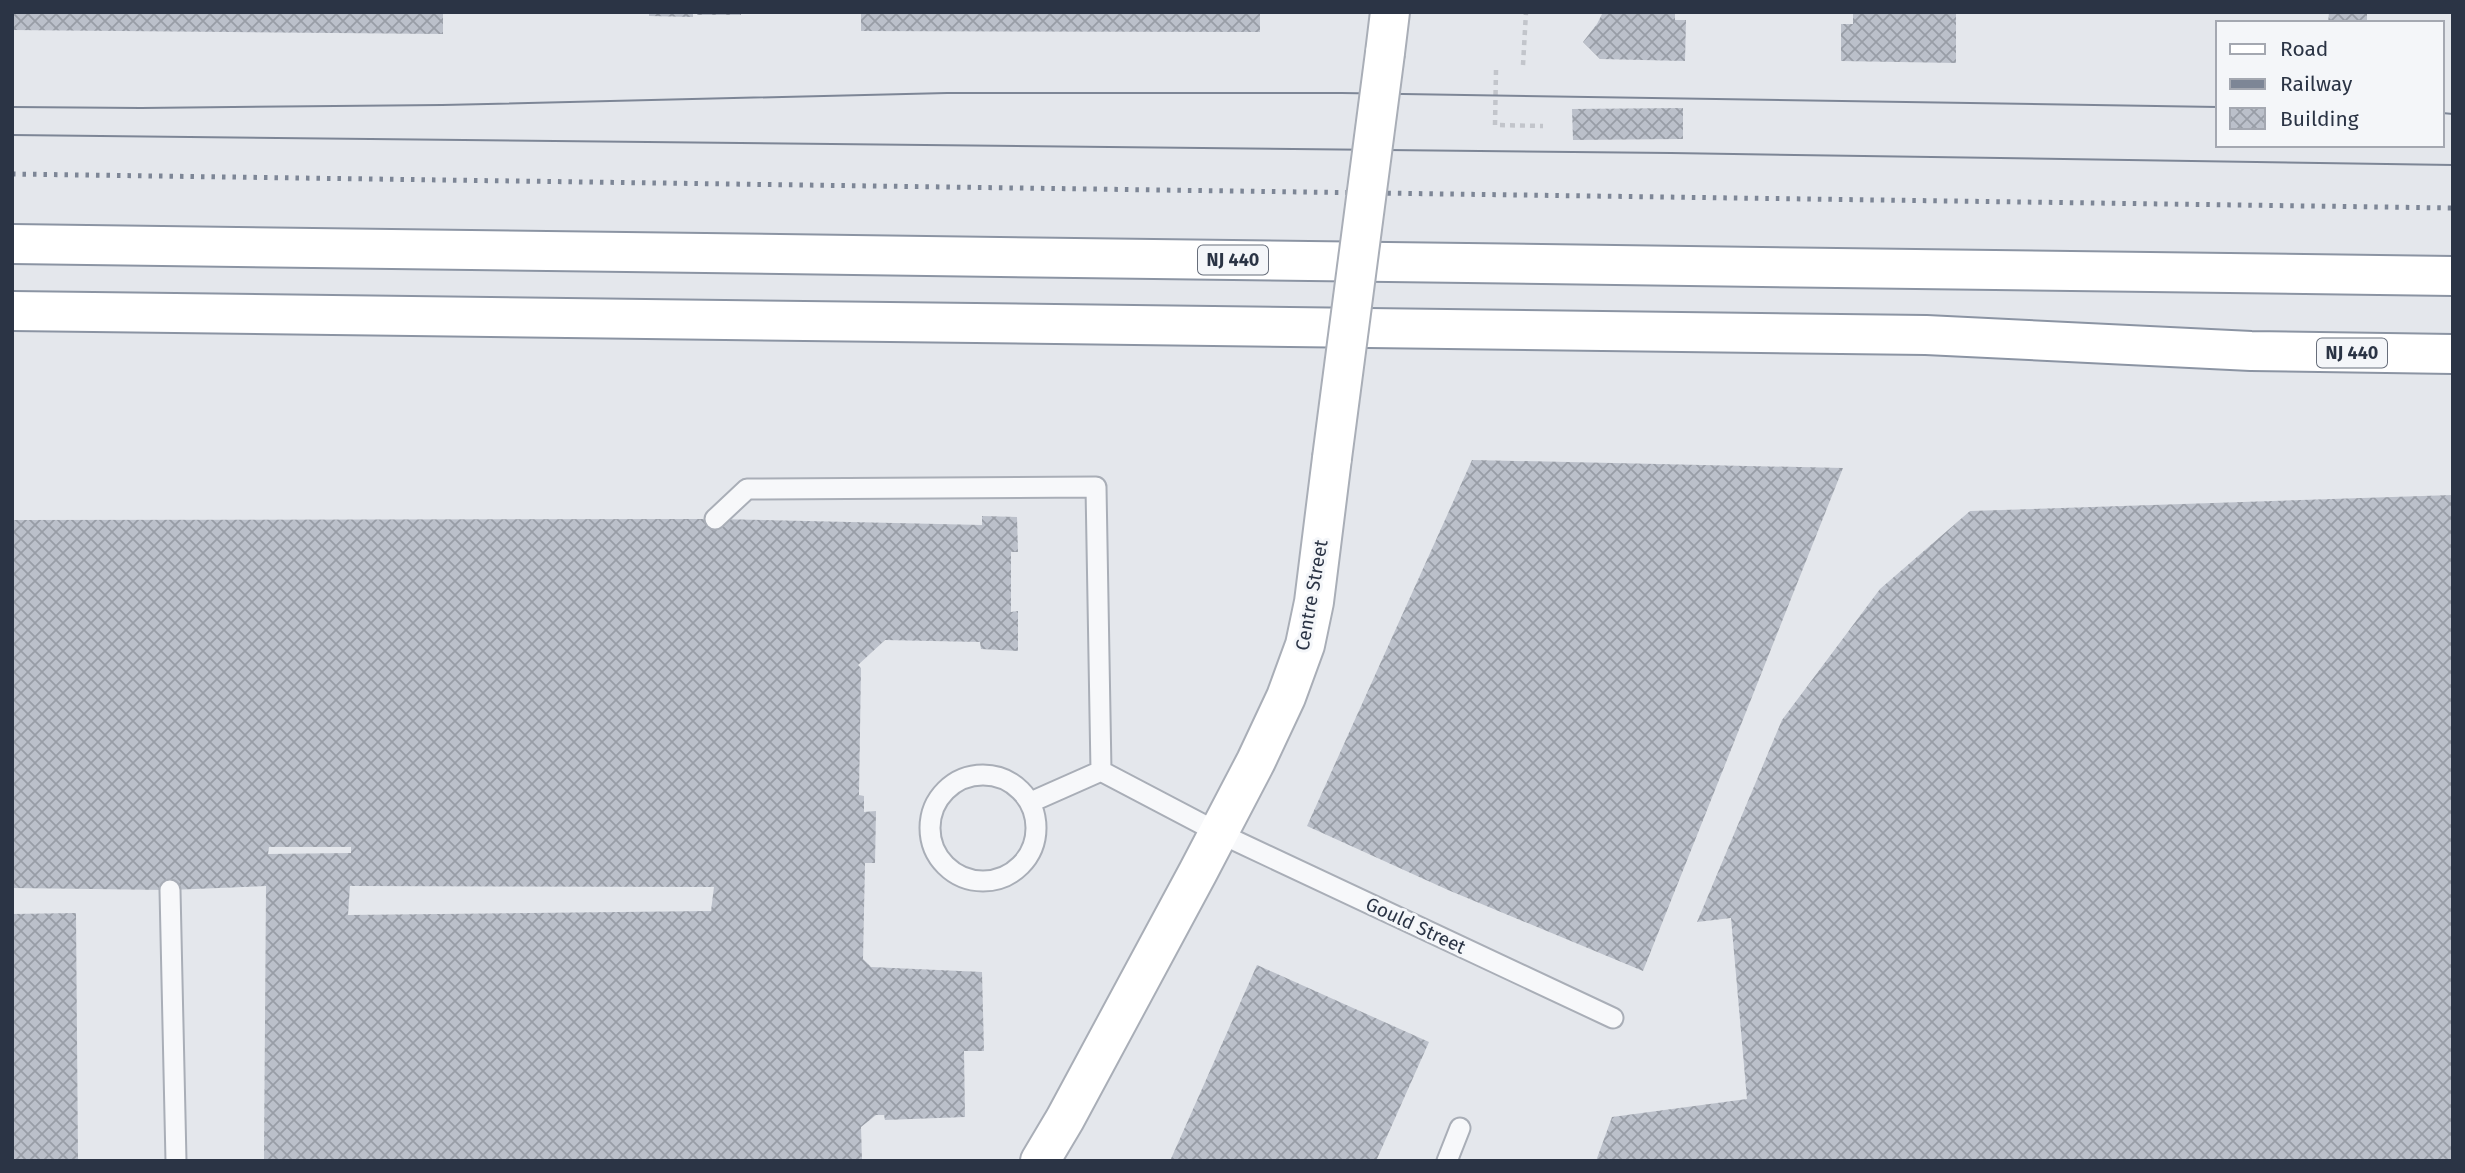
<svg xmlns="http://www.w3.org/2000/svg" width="2465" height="1173" font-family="'Fira Sans',sans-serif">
  <defs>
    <pattern id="building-cross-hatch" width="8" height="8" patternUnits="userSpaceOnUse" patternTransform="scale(1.75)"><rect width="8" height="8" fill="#bbc0ca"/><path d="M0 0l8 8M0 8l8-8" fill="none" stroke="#989da6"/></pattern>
  </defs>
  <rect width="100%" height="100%" fill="#e4e7ec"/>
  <path fill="url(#building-cross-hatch)" fill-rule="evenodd" d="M12,12H443V34L12,30Z
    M649,12H693V17L649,16Z
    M697,12H741V15H697Z
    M861,12H1260V32L861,31Z
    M1603,12H1675V20H1686L1685,61L1600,59L1583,42L1597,24Z
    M1853,12H1956V63L1841,61V24H1853Z
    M2329,12H2367V23H2328Z
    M1683,108V139L1573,140L1572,109Z
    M1472,460L1843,468L1643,971L1448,890L1307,826Z
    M2453,495V1161H1596L1612,1117L1747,1099L1731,918L1697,922L1782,720L1880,589L1970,511Z
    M982,516L1017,517L1018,552H1011V612L1018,611V651L981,649L980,642L885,640L858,665L861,668L859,795L864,796V812L876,811L875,863H865L863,959L871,967L982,972L984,1051H964L965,1117L885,1120L884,1115H876L861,1127L862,1161H264L266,886L170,890L12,888V520L715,519L982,525ZM269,847H351V853L268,854ZM350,886L714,887L711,911L348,915Z
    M76,913L78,1161H12V914Z
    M1257,965L1429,1042L1376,1161H1170Z"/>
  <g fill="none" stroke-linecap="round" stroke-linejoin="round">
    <g stroke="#a9aeb7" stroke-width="23">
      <path id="lane" d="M715,519L747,489L1096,487L1101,771L1219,833L1613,1018
        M930 828a53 53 0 1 1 106 0a53 53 0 1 1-106 0Z
        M1031,802L1101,771
        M170,890L176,1161
        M1447,1161L1460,1128"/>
    </g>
    <g stroke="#a9aeb7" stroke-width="42">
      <path id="secondary" d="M1385,53L1390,12
        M1040,1161L1065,1119L1198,872L1256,761L1286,697L1305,645L1314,602L1332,458"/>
    </g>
    <g stroke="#8b94a3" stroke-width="42">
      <path id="highway" d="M12,244L2453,276
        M12,311L1926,335L2251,351L2453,354"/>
    </g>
    <path stroke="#c2c5cb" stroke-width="4.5" stroke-dasharray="5 5" stroke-linecap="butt" d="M1523,65L1526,12
      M1496,70L1495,125L1543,126"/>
    <use href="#lane" stroke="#f7f8fa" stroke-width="19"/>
    <use href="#secondary" stroke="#fff" stroke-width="38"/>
    <use href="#highway" stroke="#fff" stroke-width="38"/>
    <path stroke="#7d8696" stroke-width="2" d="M12,107L141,108L442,105L947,93H1342L2218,107
      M2442,113L2453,114
      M12,135L1671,153L2453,165"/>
    <path stroke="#7d8696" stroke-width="5" stroke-dasharray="3.5 7" stroke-linecap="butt" d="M12,174L2453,208"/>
    <g stroke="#a9aeb7" stroke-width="42" stroke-linecap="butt">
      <path id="secondary-bridge" d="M1332,458L1385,53"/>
    </g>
    <use href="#secondary-bridge" stroke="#fff" stroke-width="38"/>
  </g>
  <g text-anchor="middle" stroke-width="6" stroke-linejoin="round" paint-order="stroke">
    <g fill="#f4f6f9" stroke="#676e7b" stroke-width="2">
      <rect x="1198" y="245.5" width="70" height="29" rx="5"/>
      <rect x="2317" y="338.5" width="70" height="29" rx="5"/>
    </g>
    <g font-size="18" font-weight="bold" fill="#2b3445">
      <text x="1233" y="266">NJ 440</text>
      <text x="2352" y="359">NJ 440</text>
    </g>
    <g font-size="19" fill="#2b3445" stroke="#f4f6f9">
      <text transform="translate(1311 595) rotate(-80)" y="7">Centre Street</text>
      <text transform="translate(1416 925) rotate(25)" y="7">Gould Street</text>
    </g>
  </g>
  <rect width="2465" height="1173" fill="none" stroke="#2b3445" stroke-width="28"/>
  <rect x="2216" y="21" width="228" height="126" fill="#f4f6f9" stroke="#a4a8b1" stroke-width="2"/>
  <rect x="2230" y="44" width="35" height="10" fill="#ffffff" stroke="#a4a8b1" stroke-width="2"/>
  <text x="2280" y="56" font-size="21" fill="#2b3445">Road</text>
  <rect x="2230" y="79" width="35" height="10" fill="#7d8696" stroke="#a4a8b1" stroke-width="2"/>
  <text x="2280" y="91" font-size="21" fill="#2b3445">Railway</text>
  <rect x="2230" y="108" width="35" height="21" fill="url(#building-cross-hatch)" stroke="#a4a8b1" stroke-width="2"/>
  <text x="2280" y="126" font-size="21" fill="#2b3445">Building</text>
</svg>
